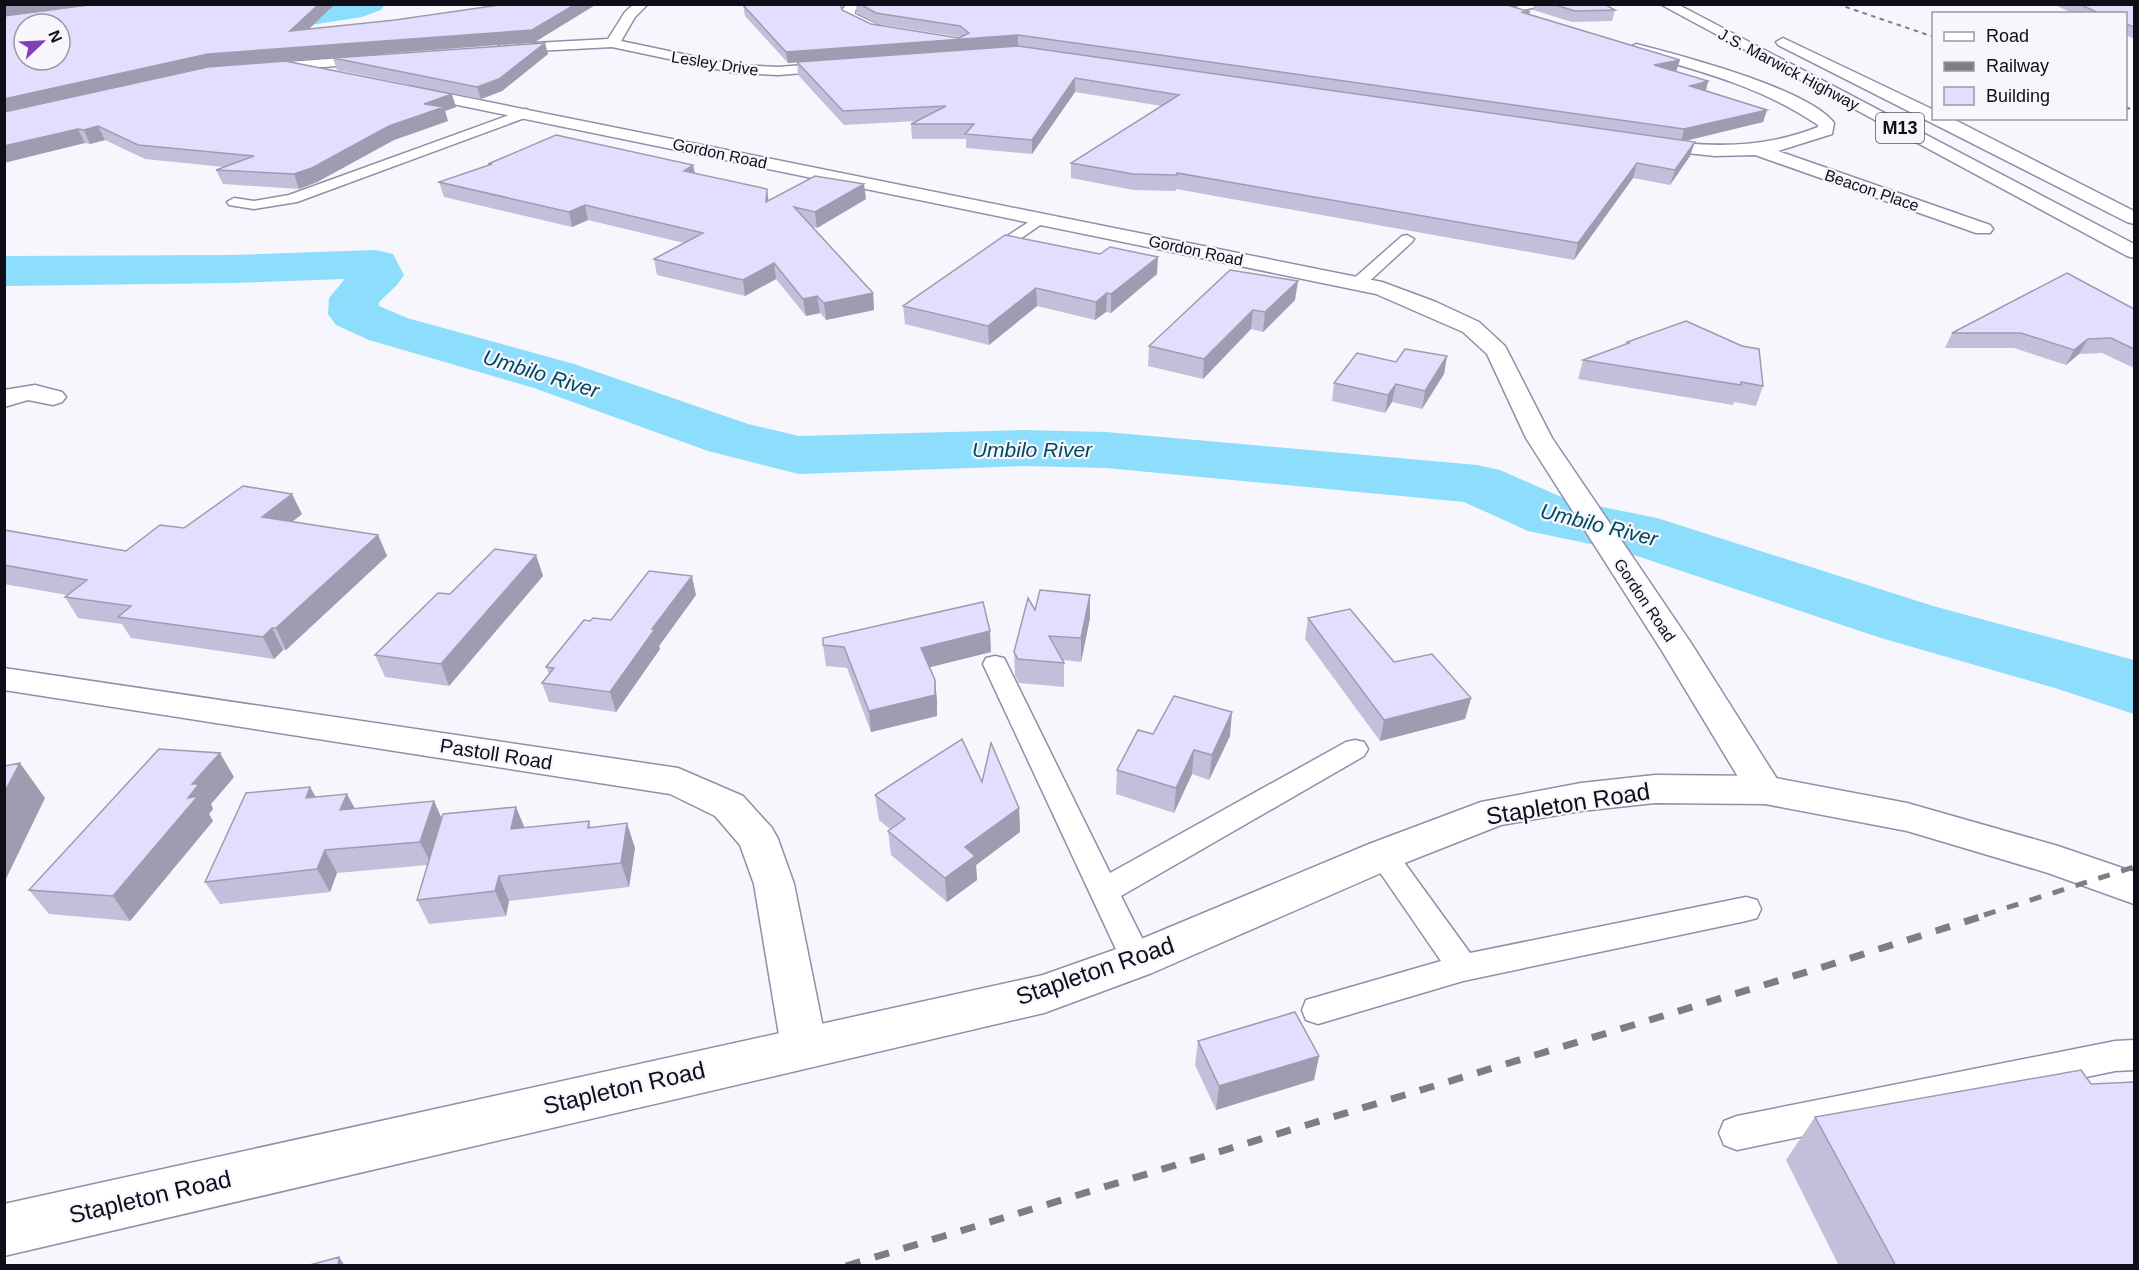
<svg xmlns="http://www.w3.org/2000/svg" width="2139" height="1270" font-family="Arial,sans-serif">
  <rect width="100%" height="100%" fill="#f6f6fc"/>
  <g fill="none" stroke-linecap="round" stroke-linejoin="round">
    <path fill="#8dddfc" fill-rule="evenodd" d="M327,4H385L381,10L362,17L60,64L48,60H60V44Z
      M376,250L393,254L404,275L397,285L379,302V306L407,318L574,364L748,424L799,436L1023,430L1106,432L1477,465L1500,470L1568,500L1657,518L1933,606L2134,660V714L2055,688L1881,638L1619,550L1528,531L1464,502L1106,468L1023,466L799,474L708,451L534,388L369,340L336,325L328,314L329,298L345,279L232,283L4,286V256L232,255Z"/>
    <g stroke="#928eaa" stroke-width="3">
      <path id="lane" d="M1526,4H1550L1510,13L1505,10Z
        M526,109L532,113L530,116L297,202L254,209L229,205L227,202L234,198L254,201L289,195Z
        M1041,214L1048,218L1046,221L994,257H984L981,254L984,251Z
        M1407,235L1414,239L1412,242L1363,287H1351L1349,284L1351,281L1402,236Z
        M995,656L1004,658L1007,664L1110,873L1346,742L1355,740L1364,742L1368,749L1364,756L1121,896L1153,960L1148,969L1137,973L1126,969L1121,960L983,664L986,658Z
        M1383,844L1393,847L1470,953L1746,897L1757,900L1761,909L1757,918L1746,921L1463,981L1318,1024L1306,1020L1302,1010L1306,1000L1441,961L1368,855L1373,847Z
        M2134,1040V1070L2115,1071L1737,1150L1724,1145L1719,1133L1724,1121L1737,1116L2115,1041Z"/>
    </g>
    <g stroke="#928eaa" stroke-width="3">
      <path id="street" d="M634,4H648L635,17L621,41L735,65L778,67L843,62L850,66L843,70L778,75L735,73L612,47L501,53L494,49L501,45L608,39L625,12Z
        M847,4H861L855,11V14L893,32L886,36L867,32L844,19L842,10Z
        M1636,44C1679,55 1809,89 1834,123L1832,134L1778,151L1990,225L1993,229L1990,233H1976L1755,155L1715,156L1640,148L1637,144L1640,140L1646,139C1706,147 1761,150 1818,127V125C1761,86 1696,70 1631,51L1629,48Z
        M381,55L386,56L388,59L386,62L262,72L255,68L262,64Z
        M409,86L1382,282L1436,302L1479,322L1505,346L1552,438L1691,643L1784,790L1778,800L1765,804L1752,800L1662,651L1526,438L1487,354L1463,332L1376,294L404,94L401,91Z
        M35,385L62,392L66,397L62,402L53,405L28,400L4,407V390Z
        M4,668L678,768L743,796L772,828L778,839L794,884L827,1047L820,1061L804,1067L788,1061L781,1047L754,884L740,845L715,816L670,794L4,690Z"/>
    </g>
    <g stroke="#928eaa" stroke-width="3">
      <path id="secondary" d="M1655,775L1765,776L1907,803L2058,846L2134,872V904L2048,873L1907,831L1765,804L1655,803L1581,811L1501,825L1397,866L1152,973L1044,1013L4,1256V1204L1043,975L1122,947L1369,844L1481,802L1581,783Z"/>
    </g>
    <g stroke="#928eaa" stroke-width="3">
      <path id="highway" d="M1660,4H1677L2134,244V258L2127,256Z
        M1783,38L1934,110V118H1951L2134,211V224L2127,222L1778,45L1776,42Z"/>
    </g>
    <use href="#lane" fill="#fff" fill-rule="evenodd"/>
    <use href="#street" fill="#fff" fill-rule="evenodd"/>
    <use href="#secondary" fill="#fff" fill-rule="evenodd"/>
    <use href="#highway" fill="#fff" fill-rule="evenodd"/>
    <path stroke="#7e7d85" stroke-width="2" stroke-dasharray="4.5 4.5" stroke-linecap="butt" d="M1837,4L1934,37
      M2126,107L2134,111"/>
    <path stroke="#7e7d85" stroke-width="5" stroke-dasharray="12 12" stroke-linecap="butt" d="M1984,915L2134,867"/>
    <path stroke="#7e7d85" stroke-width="7" stroke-dasharray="15 15" stroke-linecap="butt" d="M846,1266L1826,966L1989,914"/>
  </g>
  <path fill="#c3bfda" d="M4,4H92L47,11L97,4H335L309,29L535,42L287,61L456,107L445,111L448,121L394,140L317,182L299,189L223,184L216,170L224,167L145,159L105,140L90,144L85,143Z
    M856,4H1504L1530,12L1529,15L1676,72L1708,81L1706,90L1767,110L1763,122L1685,140L1690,156L1670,185L1633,178L1574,260L1176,189V191L1133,190L1071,178V163L1162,106L1075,92L1032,154L966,148V139H912L911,124L917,121L844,125L798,75L797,62L788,63L745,16L743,5L841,9L842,10L871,24L959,38L961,37L877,24L857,13Z
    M1534,4H1604L1615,10L1612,21L1572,22L1533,10Z
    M2053,4H2134V39L2126,35V14H2074Z
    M545,43L548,54L502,91L481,99L337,70L333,58Z
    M488,164L693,165L695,173L769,201L866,199L817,228L811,226L873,293L874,310L826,320L820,313L806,316L776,279L745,296L657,275L654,259L684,243L588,220L572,227L444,197L439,182L488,166Z
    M1005,235L1157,274L1111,313L1106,312L1095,320L1037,306L989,345L905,324L903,306Z
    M1230,270L1295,300L1263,332L1251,329L1203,379L1148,366L1149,346Z
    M2134,309V368L2102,353L2079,354L2066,365L2014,348H1945L1952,333Z
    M1627,342L1763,386L1756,406L1734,402L1733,405L1578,379L1583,360L1627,344Z
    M1447,356L1444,374L1422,409L1392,402L1385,413L1332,401L1334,383L1396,362Z
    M302,514L292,522L378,535L387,556L286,650H283L274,659L131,638L122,624L78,618L65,597L67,595L4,584V530L126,551L184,528Z
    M536,555L543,576L449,686L385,677L375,655L450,594Z
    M696,595L659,646L660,649L616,712L549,702L542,683L549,674L546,667L590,621L611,620Z
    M1035,610L1090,618L1081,662L1063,660L1064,663V687L1019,683L1015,676L1014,652Z
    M1308,618L1394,662L1471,698L1465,719L1380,741L1305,639Z
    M823,645L991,652L929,667L935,680L937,701V716L871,732L847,668L826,666Z
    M1153,734L1230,736L1209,780L1192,774L1174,813L1116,794L1117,770Z
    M234,777L211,804L213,809L209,814L213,821L130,921L49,914L29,890Z
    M982,782L1019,808L1020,832L976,865L977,880L947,902L891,855L888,831L890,829L879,820L875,795Z
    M310,787L316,797L355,809L434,801L442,819L525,828L589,821L591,828L635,848L629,887L509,901L506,916L429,924L417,900L428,865L337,873L330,892L220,904L205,882Z
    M1198,1041L1319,1056L1314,1080L1216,1110L1195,1065Z
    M2091,1084L2134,1266H1839L1786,1160L1815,1117Z"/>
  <path fill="#9f9bb1" d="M92,4L4,17V5Z
    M319,4H335L294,43L290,31Z
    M576,4H597L535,42L213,67L4,114V99L208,54Z
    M1018,35V46L788,63L786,52Z
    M545,43L548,54L502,91L481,99L477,87Z
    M1680,60L1676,72L1654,65Z
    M1075,78V92L1032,154V140Z
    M1708,81L1705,94L1690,86Z
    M452,94L456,107L445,111L448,121L394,140L317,182L299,189L294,174L424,104Z
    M1767,110L1763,122L1681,142L1684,129Z
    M98,126L105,140L90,144L84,130Z
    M78,129L85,143L4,163V146Z
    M1695,142L1690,156L1670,185L1675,170Z
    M1637,163L1633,178L1574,260L1578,243Z
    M693,165L696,179L684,171Z
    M864,184L866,199L817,228L815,212Z
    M767,189L769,204L766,202Z
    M585,205L588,220L572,227L569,212Z
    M1158,257L1157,274L1111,313V294Z
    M774,263L776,279L745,296L743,280Z
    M1298,281L1295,300L1263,332L1265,312Z
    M1036,288L1037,306L989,345L988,326Z
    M873,293L874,310L826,320L824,303Z
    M1107,293L1106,312L1095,320L1096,302Z
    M817,296L820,313L806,316L803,299Z
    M1253,310L1251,329L1203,379L1204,359Z
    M2088,339L2079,354L2066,365L2074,350Z
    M1447,356L1444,374L1422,409L1425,391Z
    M1396,384L1392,402L1385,413L1388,395Z
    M292,494L302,514L271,538L262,517Z
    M378,535L387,556L286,650L276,628Z
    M536,555L543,576L449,686L441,664Z
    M692,576L696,595L659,646L660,649L616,712L610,692L652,629Z
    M1090,595V618L1081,662V638Z
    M272,628L283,650L274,659L263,637Z
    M990,631L991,652L923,669L921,648Z
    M935,680L937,701V716L871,732L869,711Z
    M1471,698L1465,719L1380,741L1384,720Z
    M1232,712L1230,736L1209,780L1212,755Z
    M1194,750L1192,774L1174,813L1176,788Z
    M220,753L234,777L211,804L213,809L209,814L213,821L130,921L113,896L188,798L192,784Z
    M20,763L45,798L4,883V789Z
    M310,787L322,810L306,798Z
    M347,794L359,816L340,810Z
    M434,801L444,824L431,864L420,842Z
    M516,807L526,831L511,829Z
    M1019,808L1020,832L976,865L977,880L947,902L945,878L965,847Z
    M627,823L635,848L629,887L621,863Z
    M325,850L337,873L330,892L317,869Z
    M499,876L509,901L506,916L495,891Z
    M1319,1056L1314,1080L1216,1110L1219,1086Z
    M339,1257L345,1266H338Z"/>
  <path fill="#e3defd" stroke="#9f9bb1" stroke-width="1.5" fill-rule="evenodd" d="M96,4H319L290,31L395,20L506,4H576L532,30L208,54L4,99V16ZM24,24H60V60H24Z
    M745,4H840L842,10L871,24L959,38L969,33L960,26L876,13L860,4H1504L1530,12H1521L1680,60L1654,65L1708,81L1690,86L1767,110L1684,129L1018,35L786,52L743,5Z
    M1552,4H1604L1615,10L1575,11Z
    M2079,4H2134V27L2126,24V14H2101Z
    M545,43L499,79L477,87L333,58Z
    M1018,46L1695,142L1675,170L1637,163L1578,243L1177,173V175L1133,174L1071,163L1179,95L1075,78L1032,140L965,134L974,124H911L946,106L843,111L797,62Z
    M285,61L452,94L424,104L444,107L389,126L312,168L294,174L216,170L254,156L138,145L98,126L84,130L78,129L4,146V112L208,67Z
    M556,135L693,165L684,171L767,189L766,202L815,176L864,184L815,212L794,207L873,293L824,303L817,296L803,299L774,263L743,280L654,259L703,233L585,205L569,212L439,182L492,164H488Z
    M1005,235L1100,254L1110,247L1158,257L1111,294L1107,293L1096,302L1036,288L988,326L903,306Z
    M1230,270L1298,281L1265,312L1253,310L1204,359L1149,346Z
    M2067,273L2134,309V349L2111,338L2088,339L2074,350L2021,333H1952Z
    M1686,321L1742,346L1759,349L1763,386L1741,382V385L1583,360L1629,343L1627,342Z
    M1405,349L1447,356L1425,391L1396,384L1388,395L1334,383L1357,353L1396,362Z
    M243,486L292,494L262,517L378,535L276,628H272L263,637L118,617L131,606L65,597L87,580L4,565V530L126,551L160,525L184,528Z
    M495,549L536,555L441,664L375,655L438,593L450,594Z
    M649,571L692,576L652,629H655L610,692L542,683L554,668L546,667L584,620L590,621L593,618L611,620Z
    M1040,590L1090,595L1081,638L1049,636L1064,663L1018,659L1014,652L1028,598L1035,610Z
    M983,602L990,631L921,648L935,680V695L869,711L844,647L823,645V638Z
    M1350,609L1394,662L1432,654L1471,698L1384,720L1308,618Z
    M1174,696L1232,712L1212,755L1194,750L1176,788L1117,770L1138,730L1153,734Z
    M962,739L982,782L991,743L1019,808L965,847L975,856L945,878L888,831L905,819L875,795Z
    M159,749L220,753L192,784H199L188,798L198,796L113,896L29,890Z
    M20,763L4,793V766Z
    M310,787L306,798L347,794L340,810L434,801L420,842L325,850L317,869L205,882L246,793Z
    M516,807L511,829L589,821L588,828L627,823L621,863L499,876L495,891L417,900L443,814Z
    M1295,1012L1319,1056L1219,1086L1198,1041Z
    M2081,1070L2091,1084L2134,1082V1266H1896L1815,1117Z
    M339,1257L338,1266H306Z"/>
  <g text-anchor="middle" stroke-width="4.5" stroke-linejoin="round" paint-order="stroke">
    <g font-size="16" fill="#0f0e18" stroke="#f6f6fc">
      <text transform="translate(715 63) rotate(9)" y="6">Lesley Drive</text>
      <text transform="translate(1789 69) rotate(28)" y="6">J.S. Marwick Highway</text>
      <text transform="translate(720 153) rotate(12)" y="6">Gordon Road</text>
      <text transform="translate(1872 190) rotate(19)" y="6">Beacon Place</text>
      <text transform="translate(1196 250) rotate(12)" y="6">Gordon Road</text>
      <text transform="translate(1645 600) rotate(56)" y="6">Gordon Road</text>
    </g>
    <rect fill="#f6f6fc" stroke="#54545c" stroke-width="1.5" x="1876" y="113" width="48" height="30" rx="4.5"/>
    <g font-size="18" font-weight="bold" fill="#0f0e18">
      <text x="1900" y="134">M13</text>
    </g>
    <g font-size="20" fill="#0f0e18" stroke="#f6f6fc">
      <text transform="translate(496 754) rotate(9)" y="7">Pastoll Road</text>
    </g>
    <g font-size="21" font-style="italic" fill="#00485d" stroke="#f6f6fc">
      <text transform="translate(541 374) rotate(17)" y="7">Umbilo River</text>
      <text x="1032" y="457">Umbilo River</text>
      <text transform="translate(1599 525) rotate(14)" y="7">Umbilo River</text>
    </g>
    <g font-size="24" fill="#0f0e18" stroke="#f6f6fc">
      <text transform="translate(1568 804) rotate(-9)" y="8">Stapleton Road</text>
      <text transform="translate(1095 971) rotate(-19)" y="8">Stapleton Road</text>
      <text transform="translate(624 1088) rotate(-13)" y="8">Stapleton Road</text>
      <text transform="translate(150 1197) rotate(-13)" y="8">Stapleton Road</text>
    </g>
  </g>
  <rect width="2139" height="1270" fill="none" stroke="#0f0e18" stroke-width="12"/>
  <rect x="1932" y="12" width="195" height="108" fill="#f6f6fc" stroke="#9a99a1" stroke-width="1.5"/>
  <rect x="1944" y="32" width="30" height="9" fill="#ffffff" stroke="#9a99a1" stroke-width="1.5"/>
  <text x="1986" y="42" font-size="18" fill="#0f0e18">Road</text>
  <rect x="1944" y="62" width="30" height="9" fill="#7e7d85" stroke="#9a99a1" stroke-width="1.5"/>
  <text x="1986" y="72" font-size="18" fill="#0f0e18">Railway</text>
  <rect x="1944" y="87" width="30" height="18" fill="#e3defd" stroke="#9a99a1" stroke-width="1.5"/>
  <text x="1986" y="102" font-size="18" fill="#0f0e18">Building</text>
  <g transform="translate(42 42) rotate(67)"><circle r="28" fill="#f6f6fc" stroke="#9a99a1" stroke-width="1.5"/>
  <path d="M0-4.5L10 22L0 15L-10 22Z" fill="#8140b5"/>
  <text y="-9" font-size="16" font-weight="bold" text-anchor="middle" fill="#0f0e18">N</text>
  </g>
</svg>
